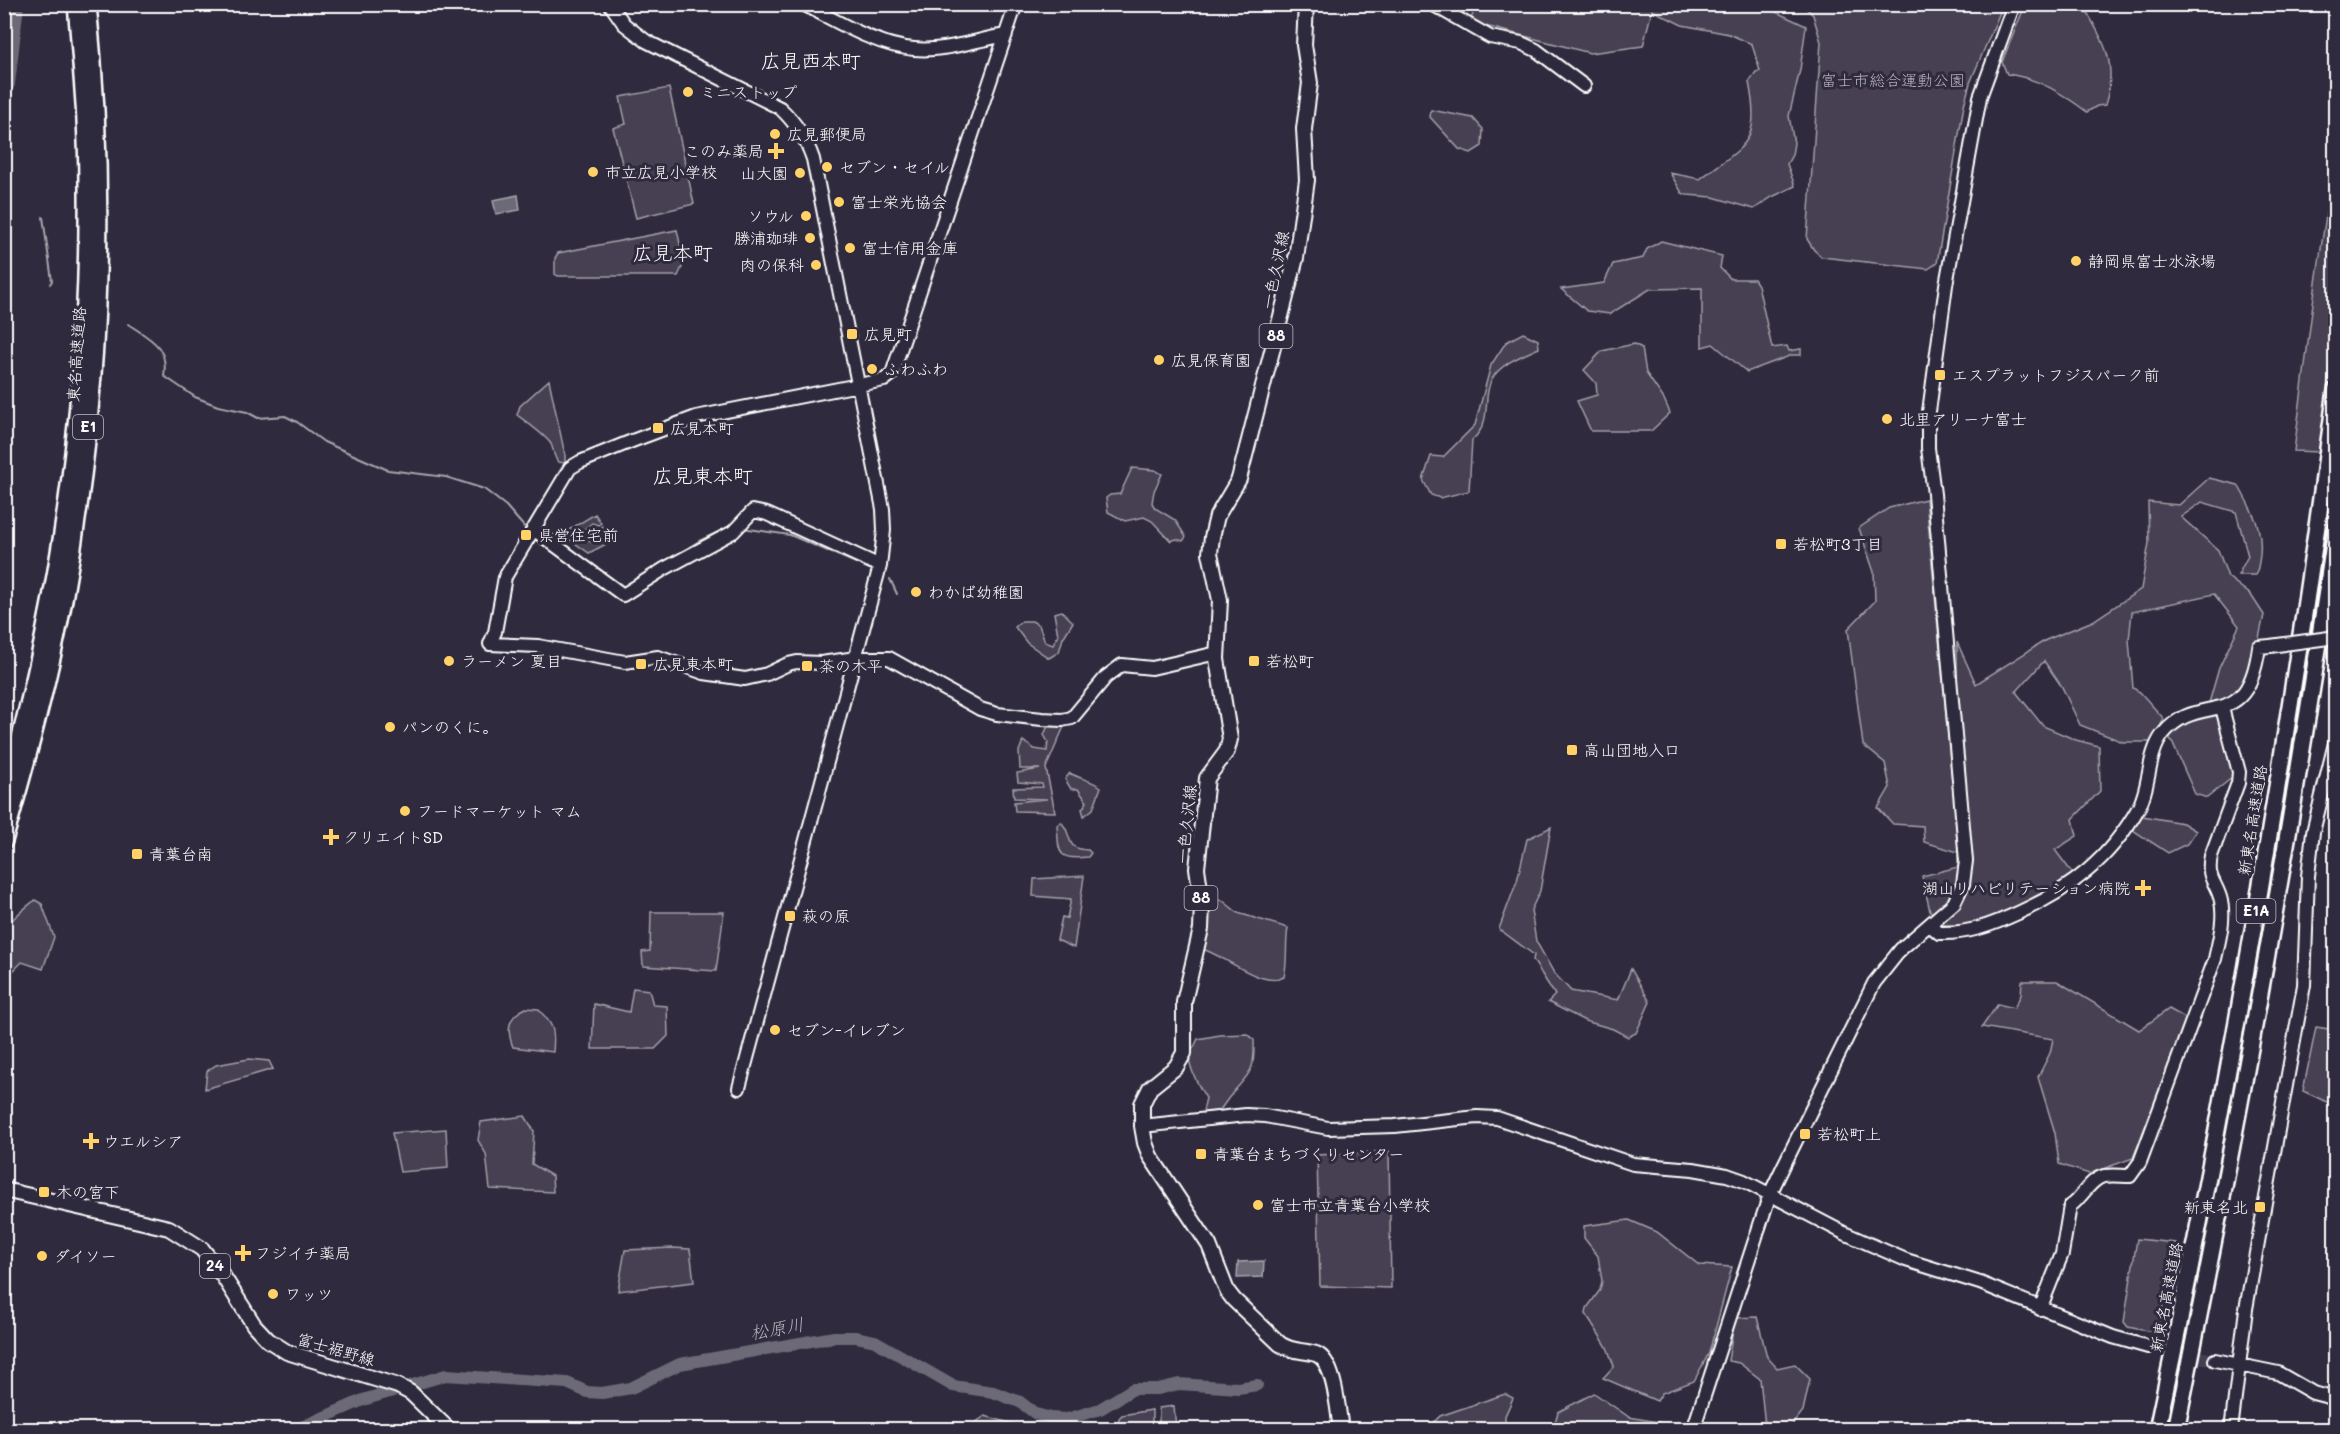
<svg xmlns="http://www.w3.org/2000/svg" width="2340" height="1434" font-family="Mali,'Klee One',sans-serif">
  <rect width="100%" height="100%" fill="#2f2a3d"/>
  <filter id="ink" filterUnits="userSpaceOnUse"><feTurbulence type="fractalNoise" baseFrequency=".0167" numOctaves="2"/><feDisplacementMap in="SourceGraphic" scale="12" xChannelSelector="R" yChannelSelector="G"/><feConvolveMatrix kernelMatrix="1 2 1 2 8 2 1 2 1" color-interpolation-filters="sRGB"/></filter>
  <g filter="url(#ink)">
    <path fill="#464152" stroke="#a2a0a8" stroke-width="1.5" d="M1759,4L1806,26L1800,70L1789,116L1794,143L1792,155L1787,164L1795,186L1772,197L1754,209L1713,197L1687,195L1682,193L1670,173L1700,179C1746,144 1761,144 1749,82L1756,72L1760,71L1752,44L1729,34L1682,25L1652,10L1643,46L1590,53L1470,22L1476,5Z
      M2029,4H2081L2084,7C2105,44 2118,63 2105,105L2097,106L2087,112C2062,93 2038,78 2007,74L2002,62L2024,8Z
      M1803,5H2003L1970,83L1964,105L1937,263L1928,269L1822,257L1814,250L1807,239L1821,42L1813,15Z
      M669,88L694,204L636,218L613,128L626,124L620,97Z
      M1431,110L1473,118L1483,129L1482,146L1471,153L1459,149L1430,117Z
      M2335,154L2336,307L2320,452L2294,451L2313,303Z
      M677,230L682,253L689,252L678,276H558L555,274V258L558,253Z
      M1661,241L1722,256L1720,268L1731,279H1754L1758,285L1772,348L1787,346L1789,351L1801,349V355H1792L1747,372L1713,344L1702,347V288L1650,289L1610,314L1587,311L1561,289L1604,283L1613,264L1643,258L1647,249Z
      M1523,333L1538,340L1539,348C1524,355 1501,363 1492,379C1481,398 1494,421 1472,440L1469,491L1440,498L1431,495L1423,480L1431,456L1443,457L1475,425L1491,365L1506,342Z
      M1634,344L1642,348L1646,373L1664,399L1670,413L1651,431H1591L1577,401L1597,395L1596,383L1584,370L1602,351Z
      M549,380L565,455V463L558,462C553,456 554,450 551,444C546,436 525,421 517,415L520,406Z
      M1132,468L1155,470L1162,474L1154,491L1152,503L1155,508L1175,520L1186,537L1183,541L1176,539L1171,541L1152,521L1144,517L1125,521L1108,512L1106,498L1110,495L1120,494Z
      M2209,478L2238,485C2257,518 2267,537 2256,575H2238L2248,556L2236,512L2202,502L2181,517L2218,550L2228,577L2251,595L2264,615L2251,675L2227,699L2209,703L2219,668L2239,626L2214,594L2132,612L2129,640L2133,688L2140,692L2164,719L2151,742H2123L2080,725L2062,687L2044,661L2016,692L2043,726L2076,740L2099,746L2100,791L2073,819L2077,836L2055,850L2076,878L2029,903L1976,925H1945L1930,911L1922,876L1958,867V852L1924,842L1923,826L1893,824L1878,808L1890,787L1885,763L1863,745L1848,629L1875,601L1874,572L1859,528L1889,508L1926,499L1958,844L1957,642L1976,684L2046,640L2093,621L2141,589L2149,543L2148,502L2179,505Z
      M595,514L601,523L598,525L592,523L582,531C584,538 588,541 595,544L604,541L601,527L602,526L612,541L589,553L562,534Z
      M1062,611L1073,622L1063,638L1059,652L1049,658L1027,643L1015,627L1022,621H1032L1039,625L1045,642L1053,645L1058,635L1054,613Z
      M2222,708L2239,772L2207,798L2195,794L2172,742L2165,735L2188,717Z
      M1050,721L1066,722L1046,768L1055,812L1015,811L1014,802L1047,799L1014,798L1013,788L1043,787L1042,784L1018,782L1017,773L1040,769H1020L1019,751L1023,741L1034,749L1047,751L1048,742L1044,735Z
      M1070,773C1080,779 1091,780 1101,787L1093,809L1084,816L1082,809L1087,802L1078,789H1071L1065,779Z
      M2142,816L2183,823L2196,831L2187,844L2168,853L2128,827Z
      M1061,822C1074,835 1063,849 1088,850L1091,853L1088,857C1056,861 1059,852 1057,825Z
      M1551,827L1540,891L1531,910L1536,941L1554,973L1571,991L1618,1000L1631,969L1650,1002L1636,1033L1628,1037L1613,1029L1585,1021L1548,1002L1555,995L1533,960L1534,955L1499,929L1517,881L1527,839Z
      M1084,876L1074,948L1057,940L1062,917L1067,918L1071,899L1033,896L1034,879Z
      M35,900L42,904L54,937L43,969L22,962L12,972L5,966C4,924 2,927 35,900Z
      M1222,900L1238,913L1288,928C1285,945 1288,960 1284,977C1262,989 1224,955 1202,949L1210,901Z
      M651,912H724L716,971L643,966L642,952L650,951Z
      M2022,981H2057L2139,1030L2169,1009L2187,1019L2133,1158L2089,1174L2059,1164L2055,1133L2038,1077L2050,1053L2053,1039L1982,1027L1998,1004L2014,1008L2021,995Z
      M633,988L649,990L653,1005L667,1006L668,1036L655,1049H592L594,1004L629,1012Z
      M526,1008L538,1009C554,1025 555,1030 553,1052L513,1047C506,1029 508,1016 526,1008Z
      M2316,1027L2335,1030V1104H2331L2303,1091Z
      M1247,1034L1254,1040C1255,1073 1250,1072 1231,1095C1224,1103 1222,1110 1213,1116L1203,1111L1206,1098C1197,1084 1189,1068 1188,1051L1193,1049L1198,1039L1220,1035Z
      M249,1059L269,1061L273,1069L205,1089L207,1071L216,1065Z
      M525,1116L534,1131L532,1164L552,1176L553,1192L490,1189L486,1154L478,1140L481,1122Z
      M446,1129L448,1168L400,1172L392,1133Z
      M1389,1151L1391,1288L1320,1286L1317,1155Z
      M1629,1220L1657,1232L1699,1265L1732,1267L1709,1353L1694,1381L1662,1393L1657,1401L1603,1378L1614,1366L1607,1347L1586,1314L1587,1308L1600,1290L1602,1281L1598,1256L1584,1238V1226Z
      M2137,1239L2176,1243L2157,1333L2128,1327L2124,1322Z
      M673,1248L690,1249L694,1282L618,1291L625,1250Z
      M1757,1317L1767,1357L1777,1368L1795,1364L1810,1379L1803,1411L1789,1429H1761L1765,1426L1760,1379L1739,1363L1728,1361L1735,1318Z
      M1594,1393L1629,1417L1681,1426L1680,1429H1553L1558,1412Z
      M1505,1394L1513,1398L1505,1416V1422L1516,1429L1446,1430L1431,1425L1440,1416Z
      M1174,1406L1176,1429H1159V1408Z
      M1152,1410V1429H1118L1119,1418L1122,1415Z
      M985,1416L1031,1429H929L928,1425L973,1424Z"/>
    <path fill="#6d6a77" stroke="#a7a6ad" stroke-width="1.5" d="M518,195L520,210L496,214L493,200Z
      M1264,1261L1263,1277L1237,1278L1238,1262Z"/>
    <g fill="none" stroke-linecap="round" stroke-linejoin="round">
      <path stroke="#a7a6ad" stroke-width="2" d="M43,217L52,281L50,284
        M128,324C150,339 169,346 164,376L195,397L218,406L247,412L258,418L285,416L297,422L324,442L388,470L446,477L484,489L506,506L526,529L529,528
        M742,528L790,535L870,569
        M676,556L699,541L731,526
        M584,559L594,566
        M890,579L897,594"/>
      <path stroke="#6d6a77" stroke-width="12" d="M4,88L9,84L18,4
        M295,1430L363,1400L446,1375L567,1383L587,1392L602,1393L631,1388L680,1364L834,1337H856L875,1341L953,1386L993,1392L1020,1402L1036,1414L1051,1418L1067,1419L1100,1409L1133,1389H1158L1179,1384L1238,1388L1257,1385"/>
      <path stroke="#443f50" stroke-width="12" stroke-dasharray="12 6" stroke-linecap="butt" d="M2148,1347L2215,1360"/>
      <g stroke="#fff" stroke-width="16">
        <path id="secondary" d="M610,4L624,24L646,41L780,108C796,123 806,138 813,159L883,509L884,530L880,566L739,1088
          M803,4C837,21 876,46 914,49C944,52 976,40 1006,35
          M1432,4L1490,37L1521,43L1536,50L1584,86
          M533,529L623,595L664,569L733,532L753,511L767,514L880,566
          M490,644L495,632L505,577L570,468L580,462L632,441L696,417L884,380L892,374L1016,4
          M490,644L538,646L625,662L658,657L704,673L745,679L767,674L788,664L797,662L821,663L856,658H889L980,709L997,714L1042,719L1062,720L1072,718L1106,677L1122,665L1152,668L1217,653
          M1930,925L1939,933C1968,934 1992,925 2018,913C2071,889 2110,859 2139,807C2151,784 2147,755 2163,734C2200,689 2247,736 2259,647L2270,646
          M1142,1126L1246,1115L1265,1116L1328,1128L1395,1126L1477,1117L1497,1118L1633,1164L1693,1169L1727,1175L1744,1181L1844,1233L1906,1260L1980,1283L2113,1337L2148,1347
          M2040,1309L2062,1254L2070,1206C2082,1198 2090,1179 2104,1176C2112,1175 2121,1176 2130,1176L2140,1162L2215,959C2219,940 2225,920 2221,901C2217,882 2206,880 2211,856L2238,783L2239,772L2222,708
          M2215,1360L2278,1373L2313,1393L2336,1399
          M1693,1430L1770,1194L1784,1165L1874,983L1901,949L1954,903L1963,884L1966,861L1934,494L1928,448V419L1946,285L1980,97L2014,4
          M2231,1430L2246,1309L2304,985L2308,876L2313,832L2336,739"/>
      </g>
      <g stroke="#fff" stroke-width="18">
        <path id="primary" d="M1306,4L1304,45L1310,83L1304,129L1307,180L1296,258L1239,479L1217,516L1212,537L1210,553L1220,600L1217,659L1230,739L1227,751L1207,778L1197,868L1202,903L1201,929L1184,1002V1053L1176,1067L1150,1088L1142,1104V1126L1145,1143L1150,1156L1209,1245L1227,1291L1234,1300L1280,1344C1292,1352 1303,1350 1316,1354C1335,1361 1338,1411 1341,1430
          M4,1190L169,1228L202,1249L223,1276L254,1325L268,1340L287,1352L398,1386L411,1393L449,1430"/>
      </g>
      <g stroke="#fff" stroke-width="20">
        <path id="highway" d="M4,796C61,598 89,392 87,186C87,125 81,65 76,4
          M4,841C27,762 49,681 64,600C100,404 108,203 88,4
          M2157,1430C2230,1086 2289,739 2336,390
          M2176,1430C2237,1131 2292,831 2336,530"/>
      </g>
      <use href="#secondary" stroke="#2f2a3d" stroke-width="12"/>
      <use href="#primary" stroke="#2f2a3d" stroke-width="14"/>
      <use href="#highway" stroke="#2f2a3d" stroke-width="15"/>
      <g stroke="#fff" stroke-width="16" stroke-linecap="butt">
        <path id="secondary-bridge" d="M2270,646L2336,637"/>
      </g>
      <use href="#secondary-bridge" stroke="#2f2a3d" stroke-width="12"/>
    </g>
  </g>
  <g fill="#ffd166" stroke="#2f2a3d" stroke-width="2">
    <circle cx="688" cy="92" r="6"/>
    <circle cx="775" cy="134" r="6"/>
    <path d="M773 142h6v6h6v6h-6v6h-6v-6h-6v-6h6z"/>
    <circle cx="827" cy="167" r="6"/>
    <circle cx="593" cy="172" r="6"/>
    <circle cx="800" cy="173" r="6"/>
    <circle cx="839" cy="202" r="6"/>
    <circle cx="806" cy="216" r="6"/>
    <circle cx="810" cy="238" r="6"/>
    <circle cx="850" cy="248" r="6"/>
    <circle cx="2076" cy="261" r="6"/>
    <circle cx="816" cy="265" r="6"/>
    <rect x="846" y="328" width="12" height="12" rx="3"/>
    <circle cx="1159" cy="360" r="6"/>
    <circle cx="872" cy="369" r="6"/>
    <rect x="1934" y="369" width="12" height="12" rx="3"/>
    <circle cx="1887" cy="419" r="6"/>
    <rect x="652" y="422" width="12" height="12" rx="3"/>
    <rect x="520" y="529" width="12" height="12" rx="3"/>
    <rect x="1775" y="538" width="12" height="12" rx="3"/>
    <circle cx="916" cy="592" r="6"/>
    <circle cx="449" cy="661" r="6"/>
    <rect x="1248" y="655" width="12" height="12" rx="3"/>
    <rect x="635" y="658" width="12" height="12" rx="3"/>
    <rect x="801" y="660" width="12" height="12" rx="3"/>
    <circle cx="390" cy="727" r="6"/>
    <rect x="1566" y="744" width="12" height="12" rx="3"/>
    <circle cx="405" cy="811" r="6"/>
    <path d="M328 828h6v6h6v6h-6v6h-6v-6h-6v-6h6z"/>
    <rect x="131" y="848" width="12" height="12" rx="3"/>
    <path d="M2140 879h6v6h6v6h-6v6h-6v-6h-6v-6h6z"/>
    <rect x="784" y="910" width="12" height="12" rx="3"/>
    <circle cx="775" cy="1030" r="6"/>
    <rect x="1799" y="1128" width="12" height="12" rx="3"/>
    <path d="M88 1132h6v6h6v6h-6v6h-6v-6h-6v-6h6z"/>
    <rect x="1195" y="1148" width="12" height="12" rx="3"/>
    <rect x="38" y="1186" width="12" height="12" rx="3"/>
    <circle cx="1258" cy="1205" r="6"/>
    <rect x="2254" y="1201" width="12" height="12" rx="3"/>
    <path d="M240 1244h6v6h6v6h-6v6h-6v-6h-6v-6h6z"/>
    <circle cx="42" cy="1256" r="6"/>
    <circle cx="273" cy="1294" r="6"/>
  </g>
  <g text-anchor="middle" stroke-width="6" stroke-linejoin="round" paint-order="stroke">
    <g fill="#2f2a3d" stroke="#c1bfc5" stroke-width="1.5">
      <rect x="1259.5" y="324" width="33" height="24" rx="4.5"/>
      <rect x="73" y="415" width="30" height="24" rx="4.5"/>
      <rect x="1184.5" y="886" width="33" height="24" rx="4.5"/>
      <rect x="2236.5" y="899" width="39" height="24" rx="4.5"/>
      <rect x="200" y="1254" width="30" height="24" rx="4.5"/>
    </g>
    <g font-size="15" font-weight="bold" fill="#fff">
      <text x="1276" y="341">88</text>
      <text x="88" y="432">E1</text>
      <text x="1201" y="903">88</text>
      <text x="2256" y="916">E1A</text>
      <text x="215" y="1271">24</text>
    </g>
    <g font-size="16" fill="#b5b3ba" stroke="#2f2a3d">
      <text x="1893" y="86">富士市総合運動公園</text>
    </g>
    <g font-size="16" fill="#fff" stroke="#2f2a3d" text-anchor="start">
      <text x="700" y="98">ミニストップ</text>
      <text x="787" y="140">広見郵便局</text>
      <text x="764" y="157" text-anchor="end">このみ薬局</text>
      <text x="839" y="173">セブン・セイル</text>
      <text x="605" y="178">市立広見小学校</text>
      <text x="788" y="179" text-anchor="end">山大園</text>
      <text x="851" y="208">富士栄光協会</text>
      <text x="794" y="222" text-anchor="end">ソウル</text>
      <text x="798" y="244" text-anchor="end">勝浦珈琲</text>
      <text x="862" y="254">富士信用金庫</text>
      <text x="2088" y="267">静岡県富士水泳場</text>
      <text x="804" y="271" text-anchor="end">肉の保科</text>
      <text x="864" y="340">広見町</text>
      <text x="1171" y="366">広見保育園</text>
      <text x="884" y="375">ふわふわ</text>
      <text x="1952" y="381">エスプラットフジスパーク前</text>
      <text x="1899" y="425">北里アリーナ富士</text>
      <text x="670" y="434">広見本町</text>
      <text x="538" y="541">県営住宅前</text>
      <text x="1793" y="550">若松町3丁目</text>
      <text x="928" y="598">わかば幼稚園</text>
      <text x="461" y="667">ラーメン 夏目</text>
      <text x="1266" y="667">若松町</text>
      <text x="653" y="670">広見東本町</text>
      <text x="819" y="672">茶の木平</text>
      <text x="402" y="733">パンのくに。</text>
      <text x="1584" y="756">高山団地入口</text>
      <text x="417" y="817">フードマーケット マム</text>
      <text x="343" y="843">クリエイトSD</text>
      <text x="149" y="860">青葉台南</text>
      <text x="2130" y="894" text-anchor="end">湖山リハビリテーション病院</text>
      <text x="802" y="922">萩の原</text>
      <text x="787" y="1036">セブン-イレブン</text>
      <text x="1817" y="1140">若松町上</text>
      <text x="103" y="1147">ウエルシア</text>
      <text x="1213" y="1160">青葉台まちづくりセンター</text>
      <text x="56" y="1198">木の宮下</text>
      <text x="1270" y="1211">富士市立青葉台小学校</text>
      <text x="2248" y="1213" text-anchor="end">新東名北</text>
      <text x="255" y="1259">フジイチ薬局</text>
      <text x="54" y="1262">ダイソー</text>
      <text x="285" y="1300">ワッツ</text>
    </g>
    <g font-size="16" fill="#fff" stroke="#2f2a3d">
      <text transform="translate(1275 270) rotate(-78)" y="6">一色久沢線</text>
      <text transform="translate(76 354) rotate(-86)" y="6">東名高速道路</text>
      <text transform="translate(2252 820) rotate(-81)" y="6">新東名高速道路</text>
      <text transform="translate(1186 824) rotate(-84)" y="6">一色久沢線</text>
      <text transform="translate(2166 1297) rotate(-79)" y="6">新東名高速道路</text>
      <text transform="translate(336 1349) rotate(16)" y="6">富士裾野線</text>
    </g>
    <g font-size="18" font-style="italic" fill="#b6b4bb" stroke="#2f2a3d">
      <text transform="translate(777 1329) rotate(-10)" y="6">松原川</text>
    </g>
    <g font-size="20" fill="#fff" stroke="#2f2a3d">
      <text x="811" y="68">広見西本町</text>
      <text x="673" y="260">広見本町</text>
      <text x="703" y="483">広見東本町</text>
    </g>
  </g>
  <rect width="2340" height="1434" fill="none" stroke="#2f2a3d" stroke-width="24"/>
  <rect x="12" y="12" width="2316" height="1410" fill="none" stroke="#fff" stroke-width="2" filter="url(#ink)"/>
</svg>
